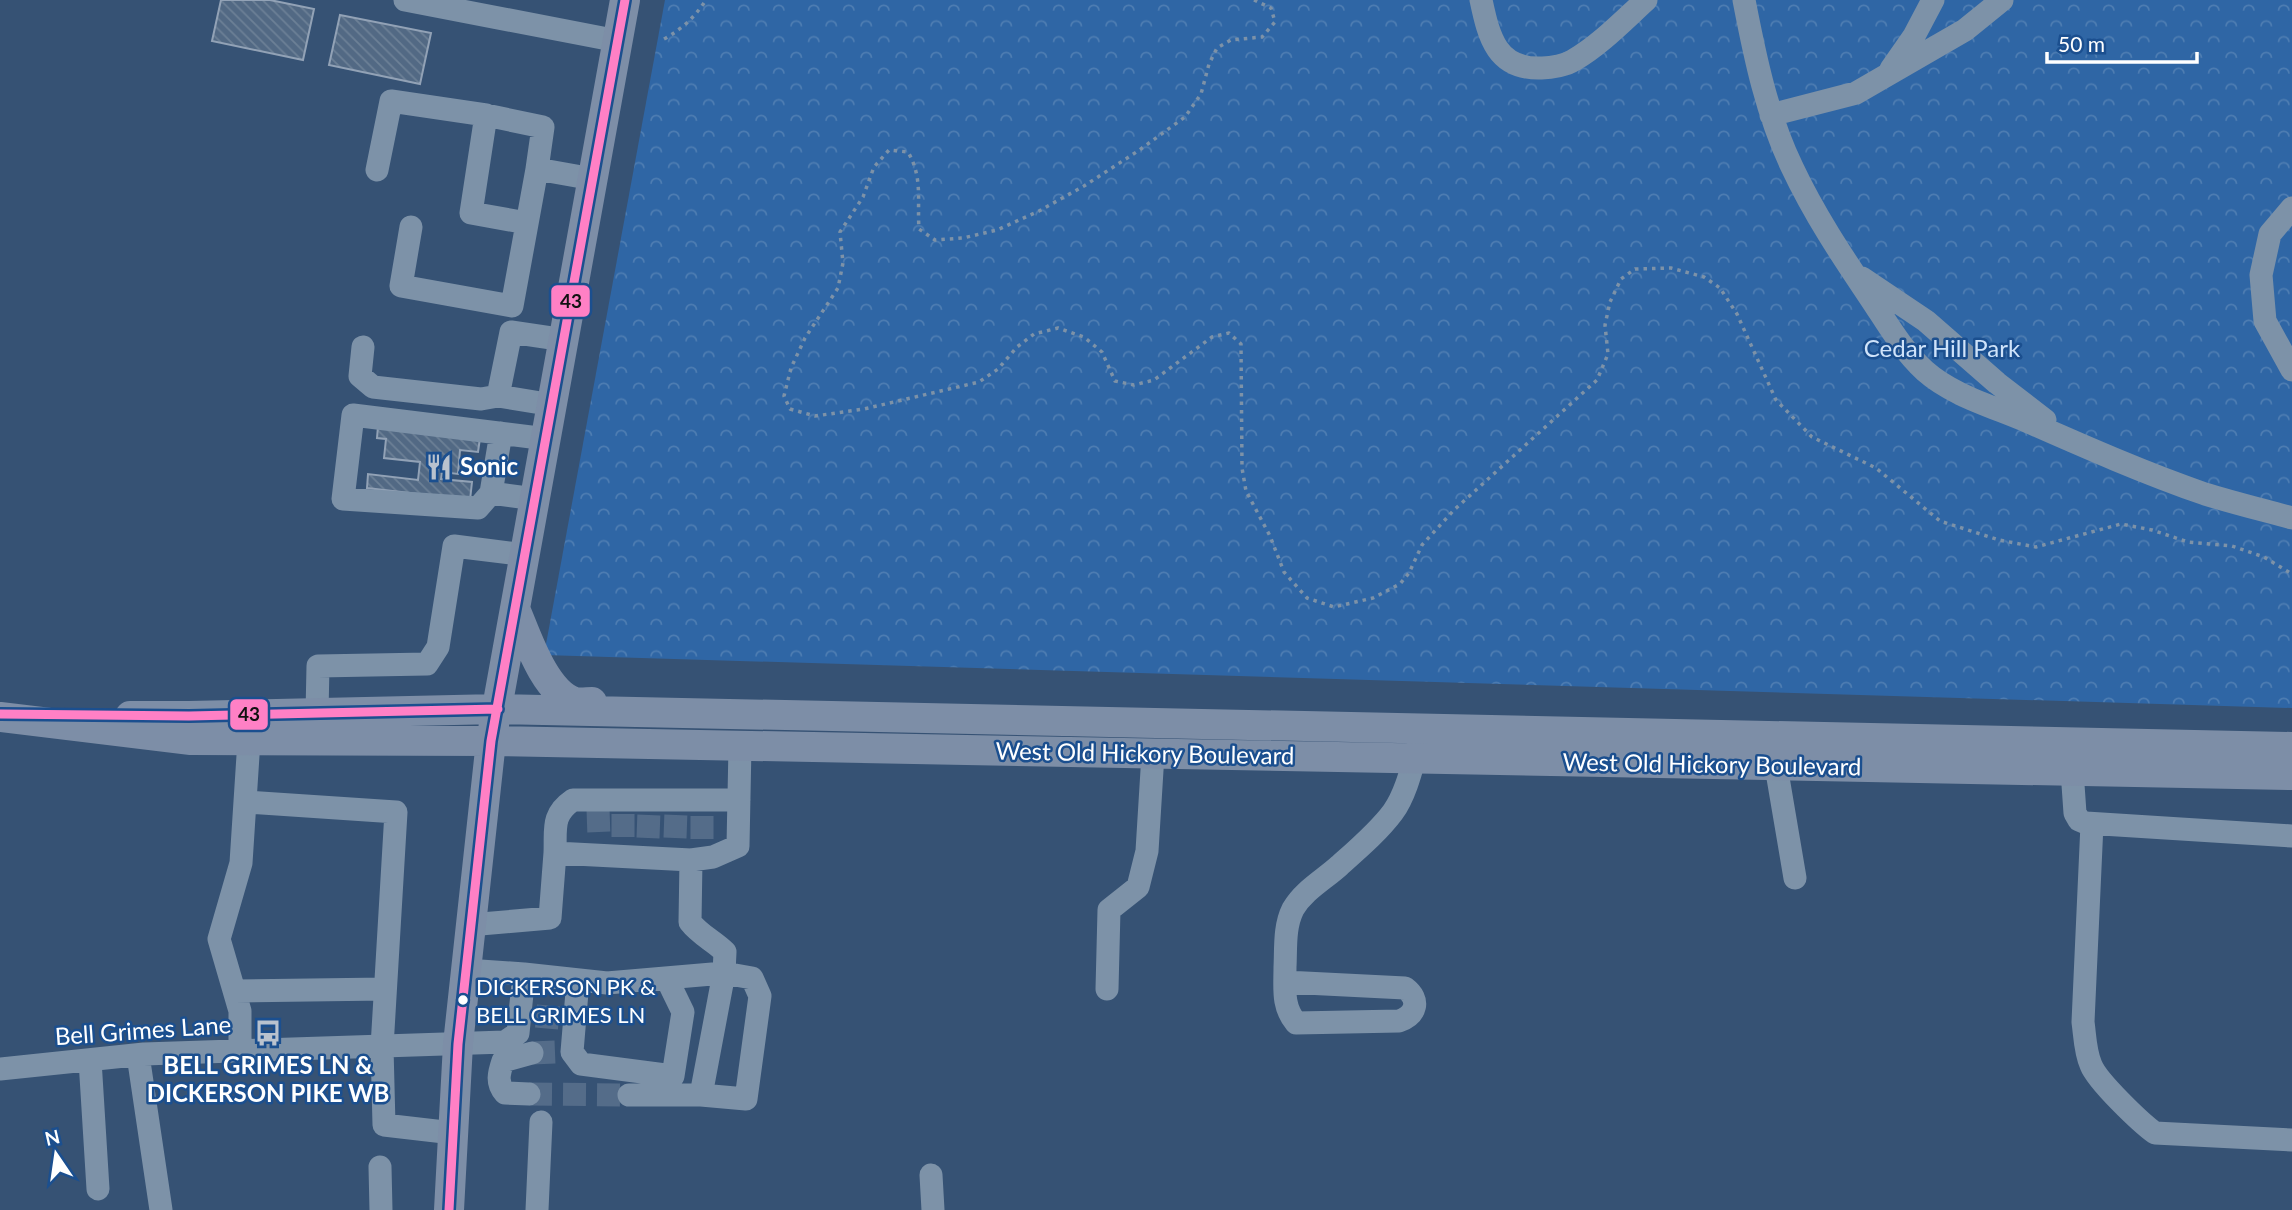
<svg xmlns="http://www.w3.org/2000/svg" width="2292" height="1210" font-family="Lato,sans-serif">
  <defs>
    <pattern id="forest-crowns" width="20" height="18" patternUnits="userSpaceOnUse" patternTransform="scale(1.75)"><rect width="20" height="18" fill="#2f66a5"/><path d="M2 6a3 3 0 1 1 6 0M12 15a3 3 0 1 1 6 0" fill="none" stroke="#4e7db2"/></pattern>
    <pattern id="building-back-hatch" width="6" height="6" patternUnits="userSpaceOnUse" patternTransform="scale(1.75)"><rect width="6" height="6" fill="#526984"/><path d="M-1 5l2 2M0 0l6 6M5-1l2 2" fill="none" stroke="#6c8096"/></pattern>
  </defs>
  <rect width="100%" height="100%" fill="#365274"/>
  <path fill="url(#forest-crowns)" d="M665,0H2292V708L544,655Z"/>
  <path fill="url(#building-back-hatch)" stroke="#92a2b6" stroke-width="2" d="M221,0H270L314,9L303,60L212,41Z
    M340,15L431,33L420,84L329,65Z
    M378,426L480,438L478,452L460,450L458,474L442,472L441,479L472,482L470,500L367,488L368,474L418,480L420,462L384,458L386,439L377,438Z"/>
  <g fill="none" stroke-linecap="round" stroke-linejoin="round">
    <path stroke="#546c89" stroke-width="23" stroke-dasharray="23 11" stroke-linecap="butt" d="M598,809L599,837
      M623,837V810
      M648,838L649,811
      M675,838L676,811
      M702,839V812
      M536,1016L559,1018
      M532,1053L556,1052
      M529,1094L629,1095"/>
    <path stroke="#7d92a8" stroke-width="3.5" stroke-dasharray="3.5 5" stroke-linecap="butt" d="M1254,0L1271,8L1275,22L1262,37L1231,40L1217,48L1209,64L1201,94L1185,117L1138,151L1084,186L1039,211L997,230L963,238L935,240L919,229C917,200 923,178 908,152L889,150L874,167L863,197L840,232L843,263L838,288L805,338L791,368L784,396L790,409L815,416L864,409L979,382L998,369L1017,347L1034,334L1058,328L1084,337L1102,352L1115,381L1134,385L1154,380L1212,337L1229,333L1241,344L1242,468L1246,491L1270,536L1284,572L1307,598L1334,607L1373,598L1400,584L1409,573L1422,545L1454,510L1597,380L1608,354L1605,325L1610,302L1621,279L1635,269L1671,268L1704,277L1720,288L1737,314L1776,400L1812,437L1876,468L1940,521L1999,540L2036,547L2121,524L2152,530L2188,542L2232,546L2264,557L2292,574
      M664,39C682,29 694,18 706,0"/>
    <path stroke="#7d92a8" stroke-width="23" d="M405,0L618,41
      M1481,0C1489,38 1497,70 1542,68C1552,68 1566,65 1574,60C1600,45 1624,20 1646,0
      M1744,0C1755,57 1767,115 1792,167C1814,214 1842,256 1871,299C1887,323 1903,351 1925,371C1952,395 1991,406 2024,420C2083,446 2144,473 2205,494C2234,503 2263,510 2292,518
      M1891,69L1914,36L1933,0
      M1771,115L1856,93L1965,30L2002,0
      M377,170L391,101L486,115
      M2292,208L2270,234L2261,275L2265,321L2292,370
      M527,223L471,213L486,115L543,127L537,169
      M411,227L401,286L512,306L537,169L593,179
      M1862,278L1926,321L1997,383L2045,420
      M363,347L360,376L373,387L481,399L498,396
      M553,405L498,396L511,332L565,340
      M501,433L491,493L478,508L343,499L353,415L547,439
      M491,493L535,499
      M317,713L318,666L427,664L438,647L454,546L526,555
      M2071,756L2075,813L2079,820L2086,823L2292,836
      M1776,766L1795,878
      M245,802L396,812L382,1047L384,1125L453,1133
      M2092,824L2083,1022C2085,1036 2085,1052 2091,1065C2097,1081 2141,1123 2155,1133L2292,1140
      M555,853C556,829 551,815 573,800H739
      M469,925L550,918L555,853L691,860L713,857L738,846L740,746
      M466,970L524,974L607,983L724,973L725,952C714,941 700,935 690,922L691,860
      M578,980L572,1052L581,1064L673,1076L683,1012L667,979
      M1285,982L1405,988C1421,1000 1416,1015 1399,1021L1296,1023C1282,1006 1285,989 1285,967C1286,948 1284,927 1293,909C1304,890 1325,879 1340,865C1358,849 1379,831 1393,812C1406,794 1412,767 1418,746
      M1107,989L1109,910L1138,887L1147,851L1153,754
      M235,991L385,989
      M240,1051V1011L219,939L241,863L249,740
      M138,1055L161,1210
      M90,1060L98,1189
      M0,1069L144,1054L505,1042L518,1033L524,974
      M529,1094L505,1093C496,1083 499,1073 503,1061L532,1053
      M629,1095H701L746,1099L760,996L752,978L724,973L701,1095
      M380,1167L381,1210
      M931,1175L933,1210
      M537,1210L541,1122"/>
    <path stroke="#7d8ea7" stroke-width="30" d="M516,611C527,637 545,693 575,702C580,703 587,702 592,702
      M130,716H189L498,709L2292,747
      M0,717L191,740L491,741L2292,775
      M449,1210L458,1044L491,741L625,0"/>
    <g stroke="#1b4f8f" stroke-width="14">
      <path id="bus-1" d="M0,714L189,716L498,709
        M449,1210L458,1044L491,741L625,0"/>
    </g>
    <use href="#bus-1" stroke="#ff80c5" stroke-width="9"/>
  </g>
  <defs>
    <g id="restaurant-bare" transform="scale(2.1)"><path d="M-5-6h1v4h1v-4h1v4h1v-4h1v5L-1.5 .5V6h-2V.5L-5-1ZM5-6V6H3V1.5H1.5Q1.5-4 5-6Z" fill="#b9c2ce" stroke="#1b4f8f" stroke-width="2.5" paint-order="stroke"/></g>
    <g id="bus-bare" transform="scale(2.1)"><path d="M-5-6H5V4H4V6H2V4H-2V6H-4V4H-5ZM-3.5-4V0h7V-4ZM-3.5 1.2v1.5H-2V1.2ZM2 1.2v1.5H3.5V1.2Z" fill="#b9c2ce" stroke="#1b4f8f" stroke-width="2.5" paint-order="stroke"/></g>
  </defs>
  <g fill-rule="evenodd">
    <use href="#restaurant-bare" x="439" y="467"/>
    <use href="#bus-bare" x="268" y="1033"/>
  </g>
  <circle fill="#fff" stroke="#1b4f8f" stroke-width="2.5" cx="463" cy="1000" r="6"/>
  <g text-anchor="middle" stroke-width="5" stroke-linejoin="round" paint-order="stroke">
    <g font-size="22" fill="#fff" stroke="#1b4f8f" text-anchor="start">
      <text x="476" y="995">DICKERSON PK &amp;<tspan x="476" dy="28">BELL GRIMES LN</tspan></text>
    </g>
    <g font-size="24" fill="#cfe3fa" stroke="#1b4f8f">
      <text x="1942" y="357">Cedar Hill Park</text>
    </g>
    <g font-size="24" font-weight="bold" fill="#fff" stroke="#1b4f8f" text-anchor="start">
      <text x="460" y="475">Sonic</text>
      <text x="268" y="1074" text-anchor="middle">BELL GRIMES LN &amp;<tspan x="268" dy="28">DICKERSON PIKE WB</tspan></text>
    </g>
    <g font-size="24" fill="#fff" stroke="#1b4f8f">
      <text transform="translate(1145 754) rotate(1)" y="8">West Old Hickory Boulevard</text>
      <text transform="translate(1712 765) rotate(1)" y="8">West Old Hickory Boulevard</text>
      <text transform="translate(143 1031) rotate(-4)" y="8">Bell Grimes Lane</text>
    </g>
  </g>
  <g stroke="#1b4f8f" stroke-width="2.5">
    <rect x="550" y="284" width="41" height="34" rx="7" fill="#ff80c5"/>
    <rect x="229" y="698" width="40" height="33" rx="7" fill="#ff80c5"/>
  </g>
  <g font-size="19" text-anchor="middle" font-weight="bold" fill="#111">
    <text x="571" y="308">43</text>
    <text x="249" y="721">43</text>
  </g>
  <g transform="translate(56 1154) rotate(347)" stroke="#1b4f8f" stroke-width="5" paint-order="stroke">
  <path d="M0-5L12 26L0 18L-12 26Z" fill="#ffffff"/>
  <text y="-10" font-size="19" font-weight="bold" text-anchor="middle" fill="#ffffff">N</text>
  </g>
  <path d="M2047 52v10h150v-10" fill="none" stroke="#ffffff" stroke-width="3.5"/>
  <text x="2058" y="52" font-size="21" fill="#ffffff" stroke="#1b4f8f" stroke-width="5" paint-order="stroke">50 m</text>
</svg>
